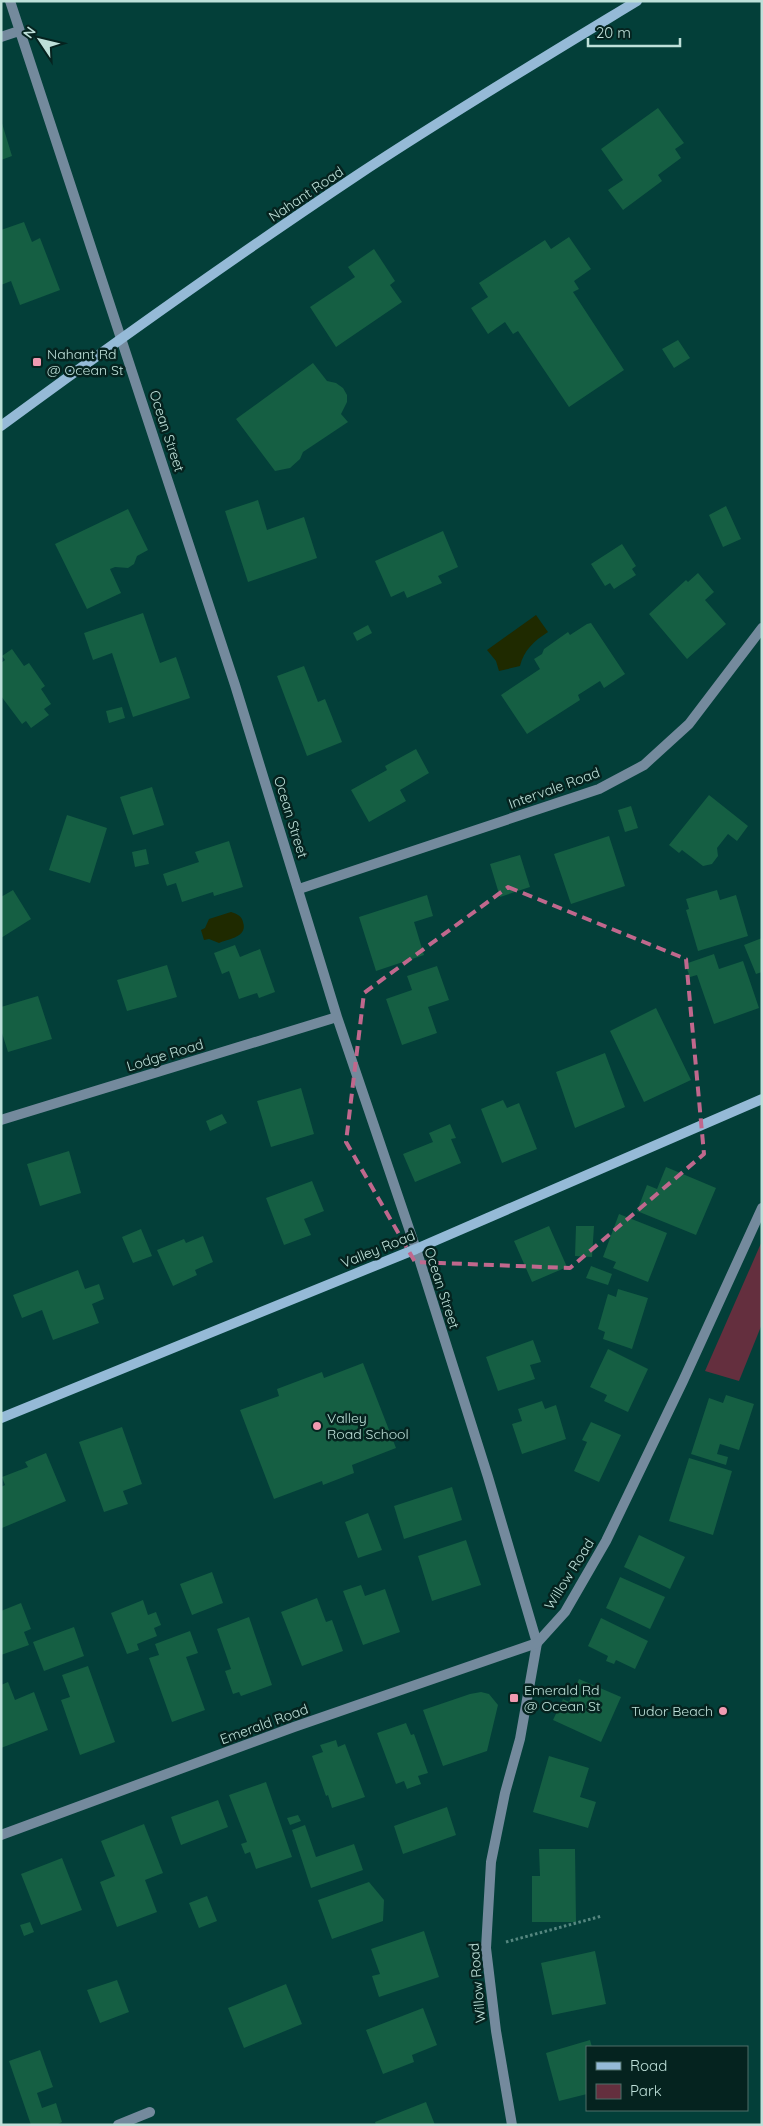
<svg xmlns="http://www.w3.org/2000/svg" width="763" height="2126" font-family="Quicksand,sans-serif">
  <rect width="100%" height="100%" fill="#033f39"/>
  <path fill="#642f3e" d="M762,1241V1324L739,1381L705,1371Z"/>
  <path fill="#1f2a00" d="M536,615L548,632C534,641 524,650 520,666L499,671L496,661L487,650Z
    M231,912C237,914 242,916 243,922C248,937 229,939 219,943L209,939L204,940L201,930L205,928L209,919Z"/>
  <path fill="#155f43" d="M658,108L684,143L675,149L681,158L658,175L662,181L623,210L608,190L623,180L601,149Z
    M1,120L12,156L1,160Z
    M24,222L32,242L40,238L60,290L20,305L11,281L1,285V230Z
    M569,237L591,269L574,281L579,289L573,292L624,370L569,407L518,331L513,334L505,322L488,334L471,308L488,297L479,283L545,240L551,249Z
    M374,249L395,281L390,285L402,302L336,347L310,307L355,277L348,267Z
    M678,340L690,358L674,368L662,349Z
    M313,363L327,381L336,383L343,388L347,395V402L341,414L348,422L303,452L300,459L290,468L275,471L236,419Z
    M258,500L267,530L304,517L317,558L248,582L225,511Z
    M726,506L741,539L723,547L709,515Z
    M128,509L148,550L137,556L134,564L128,568L115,567L110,569L121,593L87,609L55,544Z
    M443,531L458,567L438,576L442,583L407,598L404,591L391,597L375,561Z
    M622,544L636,566L632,569L636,575L614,589L610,583L605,586L591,564Z
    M698,573L714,592L705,600L726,624L687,659L649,614L686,580L688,582Z
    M143,613L160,663L176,657L190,698L133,717L112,653L93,660L84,633Z
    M591,623L625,674L604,688L600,681L578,695L580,700L527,734L501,695L540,669L534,659L542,654L544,649L568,632L570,635L587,624Z
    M368,625L372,633L357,641L353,633Z
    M12,649L24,666L29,663L45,686L41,689L51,704L44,709L49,715L31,728L26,721L22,724L1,696V663L5,660L2,656Z
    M304,666L318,702L325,699L342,742L307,756L277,676Z
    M122,707L125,718L109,723L106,711Z
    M416,749L429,773L400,790L406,801L369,822L351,790L387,770L385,766Z
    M152,787L164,825L133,835L120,797Z
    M709,795L748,826L737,841L728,834L717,848L718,856L712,864L703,866L682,850L679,853L669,845Z
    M631,806L638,828L625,832L618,810Z
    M67,815L107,828L90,883L49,870Z
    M609,836L625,886L571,904L554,854Z
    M229,841L243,887L214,896L213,892L182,902L176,883L167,886L163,874L199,862L195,852Z
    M146,849L149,864L135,867L132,852Z
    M520,855L530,887L500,897L490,864Z
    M13,890L31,919L1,938V897Z
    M717,890L720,900L736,895L748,936L698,951L686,910L689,909L686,899Z
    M427,895L433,916L414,922L424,955L376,971L359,917Z
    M762,938V972L756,974L744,945Z
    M235,945L240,957L260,949L275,992L259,998L257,993L239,999L229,971L222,974L214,953Z
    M714,954L719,969L743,961L759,1008L714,1024L697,975L690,977L685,964Z
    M167,965L177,997L127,1011L117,980Z
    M437,966L449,1000L428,1007L437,1033L402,1045L386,999L412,990L407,976Z
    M38,996L52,1039L8,1052L1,1030V1007Z
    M656,1008L691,1080L644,1102L610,1031Z
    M605,1053L625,1107L575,1128L556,1072Z
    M301,1088L314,1134L271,1147L257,1101Z
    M503,1100L507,1108L519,1103L537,1149L502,1163L481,1109Z
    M222,1114L227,1123L210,1131L206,1121Z
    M450,1124L456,1138L451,1139L461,1163L415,1182L403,1154L433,1142L429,1133Z
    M69,1151L81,1193L40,1206L27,1164Z
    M666,1167L716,1188L696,1235L637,1211L647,1185L657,1189Z
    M312,1181L324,1211L304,1219L311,1235L284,1245L266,1198Z
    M619,1214L667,1233L648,1282L613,1268L616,1262L603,1257Z
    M549,1226L567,1267L532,1282L514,1241Z
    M576,1226H594L592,1257L575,1256Z
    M141,1229L152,1256L133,1263L122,1237Z
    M203,1236L213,1262L195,1270L197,1275L173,1286L157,1250L184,1239L186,1243Z
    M591,1266L612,1274L608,1285L586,1278Z
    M78,1270L85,1289L99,1284L104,1299L92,1304L99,1323L53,1340L42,1310L22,1318L13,1295Z
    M618,1289L648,1298L632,1349L603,1339L605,1332L598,1329L608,1294L616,1297Z
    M533,1340L541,1362L530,1365L535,1379L498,1391L486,1357Z
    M608,1349L648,1369L628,1412L604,1401L607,1395L590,1387Z
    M363,1363L396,1448L352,1465L354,1473L323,1485L322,1481L274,1499L240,1410L279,1396L277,1389L322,1372L324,1378Z
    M726,1395L754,1404L739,1450L720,1444L717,1454L728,1457L726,1465L691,1454L709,1398L723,1403Z
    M542,1401L545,1409L556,1405L566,1439L522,1454L512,1424L522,1421L518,1409Z
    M591,1422L621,1435L599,1482L574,1471L587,1442L582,1440Z
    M122,1427L142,1484L123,1491L128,1504L104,1512L79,1442Z
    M46,1453L66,1501L2,1528L1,1487L5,1485L2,1477L28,1467L25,1462Z
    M689,1458L732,1471L713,1535L669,1521Z
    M452,1487L462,1520L404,1539L394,1506Z
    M368,1513L382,1550L358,1558L345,1522Z
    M639,1535L685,1557L670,1589L624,1567Z
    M466,1540L481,1585L432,1601L418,1556Z
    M212,1572L223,1603L192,1615L180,1584Z
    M620,1577L665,1597L650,1629L606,1608Z
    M361,1585L365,1596L385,1589L400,1632L363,1645L343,1591Z
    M317,1598L326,1622L332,1620L343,1651L302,1666L281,1612Z
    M143,1600L148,1615L156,1612L161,1625L154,1628L157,1636L137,1644L139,1650L127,1654L111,1613Z
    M21,1603L31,1629L24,1632L29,1645L1,1655V1611Z
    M249,1617L272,1685L241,1696L239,1692L233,1694L225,1671L231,1669L217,1629Z
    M601,1618L648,1641L635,1669L616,1660L614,1664L606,1661L608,1656L588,1646Z
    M74,1627L84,1656L44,1671L33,1642Z
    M190,1631L198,1653L186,1657L205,1710L172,1722L149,1658L159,1655L155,1644Z
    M88,1666L115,1742L80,1755L61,1700L70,1697L62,1675Z
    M579,1679L621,1697L601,1742L553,1720L563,1699L569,1702Z
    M8,1682L15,1700L34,1692L48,1730L1,1748V1685Z
    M481,1692L489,1694L498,1705L487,1751L443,1766L423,1710L470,1694Z
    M406,1723L411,1735L414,1734L428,1773L418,1776L421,1784L407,1789L404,1781L396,1784L377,1733Z
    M336,1740L338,1747L345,1744L365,1797L332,1808L328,1795L326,1796L312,1756L323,1752L320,1745Z
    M549,1756L589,1768L580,1797L596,1802L588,1828L533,1812Z
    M266,1782L292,1857L256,1869L250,1852L245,1854L241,1844L247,1842L229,1795Z
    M218,1800L228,1827L181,1845L171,1817Z
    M447,1807L456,1835L403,1854L394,1826Z
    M298,1815L301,1821L290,1825L287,1818Z
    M144,1824L163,1873L145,1880L157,1912L117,1927L100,1882L115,1876L101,1841Z
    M305,1825L316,1857L354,1844L363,1870L311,1888L292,1830Z
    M539,1849H575L576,1922H532V1876H540Z
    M62,1858L82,1910L41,1925L21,1874Z
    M369,1882L384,1900L383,1921L332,1939L318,1900Z
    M207,1896L217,1921L199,1928L189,1903Z
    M30,1922L34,1932L24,1936L20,1925Z
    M424,1931L439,1977L379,1997L372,1976L380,1974L371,1949Z
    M595,1951L606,2004L552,2015L541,1963Z
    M117,1980L129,2012L100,2023L87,1990Z
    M286,1984L302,2024L244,2048L228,2008Z
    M423,2008L437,2045L412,2055L414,2062L383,2074L366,2030Z
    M590,2040L592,2047H587V2094L559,2101L546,2053Z
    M40,2050L53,2087L37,2093L42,2108L56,2103L62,2122L56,2125H31L9,2061Z
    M426,2102L435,2125H376L375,2122Z"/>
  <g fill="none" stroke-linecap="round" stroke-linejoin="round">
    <path stroke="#568780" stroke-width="3" stroke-dasharray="2.5 2.5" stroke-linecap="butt" d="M506,1942L602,1916"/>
    <path stroke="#748a9d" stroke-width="10" d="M10,1L235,685L337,1017L416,1249L488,1477L537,1643L520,1739L505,1793L491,1862L486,1948L496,2031L512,2125
      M1,37L19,31
      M299,889L599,789L644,765L689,724L762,628
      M1,1120L337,1017
      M118,2125L150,2112"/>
    <path stroke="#748a9d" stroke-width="10" d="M1,1835L294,1727L537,1643L565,1612L606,1541L683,1381L762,1208"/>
    <path stroke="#95bad7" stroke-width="10" d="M1,426C118,340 236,256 356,176C448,115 543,58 637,1
      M1,1418L416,1249L762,1099"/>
  </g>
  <path fill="none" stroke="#c0688d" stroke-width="4" stroke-dasharray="10 6" stroke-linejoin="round" d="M508,887L686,959L704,1154L570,1268L415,1262L346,1142L364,993Z"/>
  <g fill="#f19ab1" stroke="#05231f" stroke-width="2">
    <rect x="32" y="357" width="10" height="10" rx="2.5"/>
    <circle cx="317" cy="1426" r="5"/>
    <rect x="509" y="1693" width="10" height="10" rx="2.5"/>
    <circle cx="723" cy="1711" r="5"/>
  </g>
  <g text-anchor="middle" stroke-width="5" stroke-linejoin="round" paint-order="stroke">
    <g font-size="14" fill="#bee0d9" stroke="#05231f">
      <text transform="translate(306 194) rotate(-34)" y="5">Nahant Road</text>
      <text transform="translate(167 431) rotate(72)" y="5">Ocean Street</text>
      <text transform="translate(554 788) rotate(-20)" y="5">Intervale Road</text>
      <text transform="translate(291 817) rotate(73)" y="5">Ocean Street</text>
      <text transform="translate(165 1055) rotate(-17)" y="5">Lodge Road</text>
      <text transform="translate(378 1249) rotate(-22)" y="5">Valley Road</text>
      <text transform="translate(442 1288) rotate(72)" y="5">Ocean Street</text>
      <text transform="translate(569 1574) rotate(-58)" y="5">Willow Road</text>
      <text transform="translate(264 1724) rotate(-20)" y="5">Emerald Road</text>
      <text transform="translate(477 1983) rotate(-95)" y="5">Willow Road</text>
    </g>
    <g font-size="14" fill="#bee0d9" stroke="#05231f" text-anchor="start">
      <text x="47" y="359">Nahant Rd<tspan x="47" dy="16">@ Ocean St</tspan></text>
      <text x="327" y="1423">Valley<tspan x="327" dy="16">Road School</tspan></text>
      <text x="524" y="1695">Emerald Rd<tspan x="524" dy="16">@ Ocean St</tspan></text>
      <text x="713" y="1716" text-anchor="end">Tudor Beach</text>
    </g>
  </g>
  <rect width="763" height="2126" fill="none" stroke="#bee0d9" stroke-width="5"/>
  <rect x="586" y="2046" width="162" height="65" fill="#05231f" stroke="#4f6f69"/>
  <rect x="596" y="2062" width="25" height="8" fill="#95bad7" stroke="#4f6f69"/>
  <text x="630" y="2071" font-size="15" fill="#bee0d9">Road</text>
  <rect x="596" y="2084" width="25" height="15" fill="#642f3e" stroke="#4f6f69"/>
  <text x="630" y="2096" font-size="15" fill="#bee0d9">Park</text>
  <g transform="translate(40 40) rotate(305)" stroke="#05231f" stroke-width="4" paint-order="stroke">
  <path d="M0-4L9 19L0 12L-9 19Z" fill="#bee0d9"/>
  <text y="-8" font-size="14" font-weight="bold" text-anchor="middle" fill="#bee0d9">N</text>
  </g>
  <path d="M588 38v8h92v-8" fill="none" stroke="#bee0d9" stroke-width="2.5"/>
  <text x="596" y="38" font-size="15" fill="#bee0d9" stroke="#05231f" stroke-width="4" paint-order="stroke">20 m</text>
</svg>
